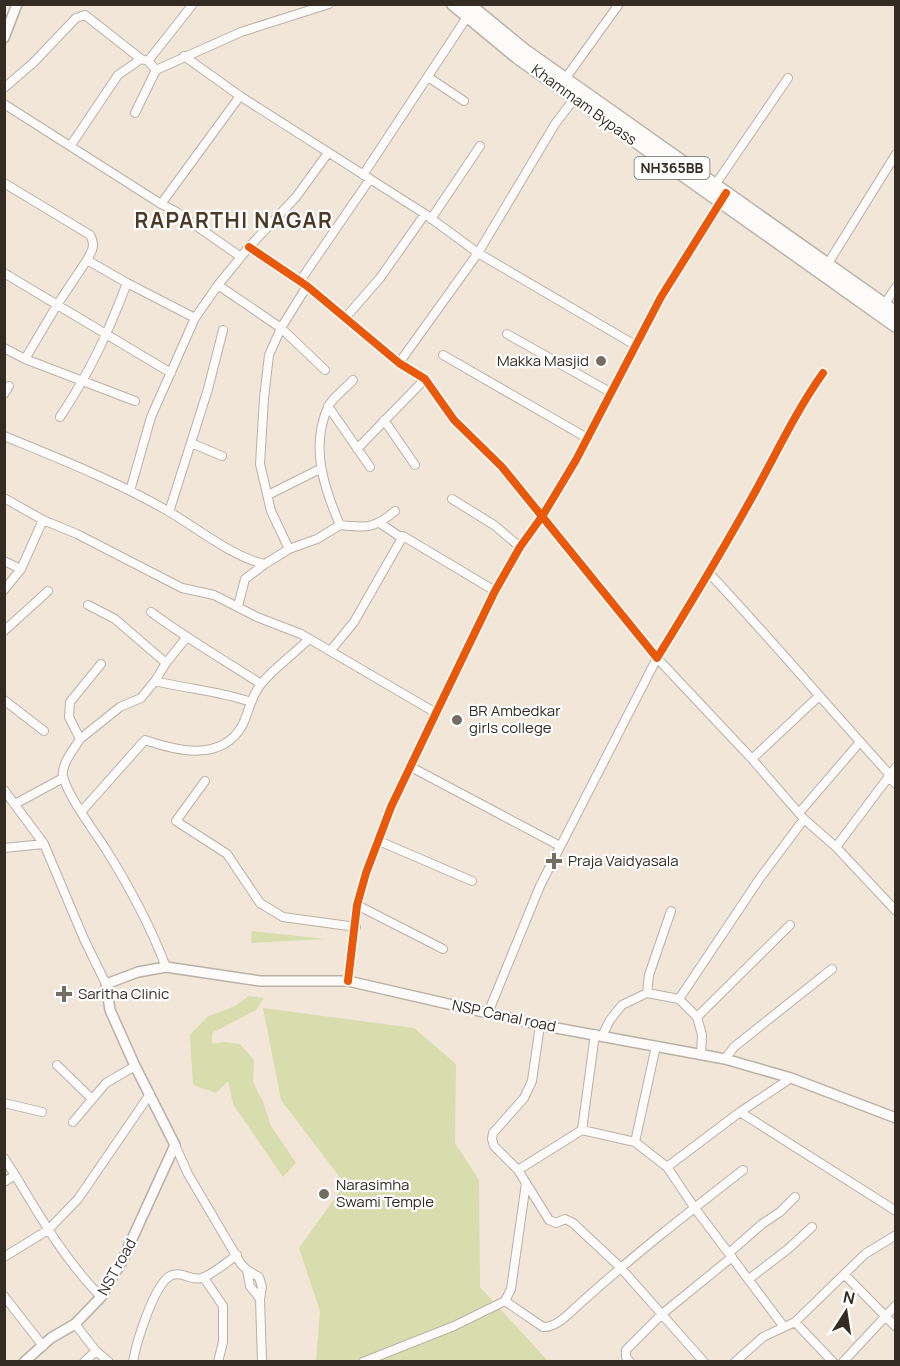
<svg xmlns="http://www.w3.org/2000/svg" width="900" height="1366" font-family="Manrope,sans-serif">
  <rect width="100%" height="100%" fill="#f2e6d8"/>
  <path fill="#d7ddad" d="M252,931L326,939L251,943Z
    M249,996L264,998L256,1010L212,1033V1044L224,1042L240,1044L254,1060L253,1082L263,1102L271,1126L296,1163L283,1177L233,1104L228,1081L216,1093L193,1085L190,1035L207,1017L235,1006Z
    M263,1008L414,1028L456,1064L455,1143L479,1180L480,1287L548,1361H316L320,1311L299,1248L345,1184L281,1100Z"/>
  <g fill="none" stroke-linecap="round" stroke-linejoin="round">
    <g stroke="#bab1a6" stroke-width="10">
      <path id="minor" d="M184,56L240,96L425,214L478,253L635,345
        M148,61L156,70L241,32L329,4
        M428,77L464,101
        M565,79L619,4
        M4,88L33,63L76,18L85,15L141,59
        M4,104L161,204L175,211L241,257
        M135,113L156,70
        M71,145L118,75L141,59L148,61L193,4
        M363,175L467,17
        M4,183L90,235C96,245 92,251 87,260L127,283C108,333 90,372 60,417
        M715,185L788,78
        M161,204L240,96
        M431,219L480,146
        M249,247L307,286L399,363L425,379L454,420L502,467L657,658C691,603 724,548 755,492C777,452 796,411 823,373
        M827,265L896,154
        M4,273L171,373
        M300,281L370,179
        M127,283L195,318
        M218,285L281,328L325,370
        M884,305L896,287
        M346,317L380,278L425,214
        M507,334L610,392
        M4,348L25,359L135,401
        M443,355L587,438
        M25,359L57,305L87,260
        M399,363L478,253L555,124L574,99
        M353,380C346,388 332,398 328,407C310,447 324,488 340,525C366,528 374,529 395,511
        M4,394L9,386
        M328,406L370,467
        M384,420L415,465
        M4,436C60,459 116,481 168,511C197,528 234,558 265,564L289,549L271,511L260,464L264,398L269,355L281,328L307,286
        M191,443L222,456
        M357,449L425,379
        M130,491L151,417L195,318L218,285L249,247L296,197L328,153
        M268,495L320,469
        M4,498L43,520L77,534L182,588L214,595L257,617L301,634L436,713
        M452,499L494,525L520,547
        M169,512L208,389L223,330
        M381,524L402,538L403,536L495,591
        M289,549L317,539L340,525
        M4,561L21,569
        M709,573C771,639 829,708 890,775
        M4,590L21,569L43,520
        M88,605L115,619L166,663L186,638
        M238,606L245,579L265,564
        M151,612C186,638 224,660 261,684
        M4,631L48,591
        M331,650L354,622L402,538
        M101,664L70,702L69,717L80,739C74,749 61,764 63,776C67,795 94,831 105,848C129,886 150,925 166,967
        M155,681C187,689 220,691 251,702
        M4,700L44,731
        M80,739L120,707L141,698L155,681L166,663
        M752,759L819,696
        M411,767L560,846
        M888,777L896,784
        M205,781L176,821L227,854L260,903L283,917L356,927
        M4,790L44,844L84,939L106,984
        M15,804L63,778
        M81,812L145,740C177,751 221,762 242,726C249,712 251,696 261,684C275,667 294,654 309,639
        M799,813L860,742
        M379,841L472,881
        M836,847L896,911
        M4,848L44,844
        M357,905L443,949
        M348,981L357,905L366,873L391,807L436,713L495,591L520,547L543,515L576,460L661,297L723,199
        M647,993L649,975L671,911
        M679,999L760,878L804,819
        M488,1013L540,886L657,658L752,759L804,819L836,847L896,767
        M697,1017L790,925
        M540,1025L532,1081L524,1098L493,1133L492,1139L494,1146L518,1170L549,1220L556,1223L565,1219L573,1223L620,1267L704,1362
        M602,1036L610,1020L622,1005L647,993L679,999L697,1017L702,1035L701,1055
        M656,1046L635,1142L667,1167L694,1207L784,1327
        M725,1059L734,1047L832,969
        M57,1065L92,1099
        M4,1103L42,1112
        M740,1112L896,1211
        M73,1122L106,1083L135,1066
        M582,1130L635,1142
        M175,1145L188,1174L241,1264L247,1270L259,1277L262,1287L260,1299L262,1362
        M4,1158L15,1175L4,1182
        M667,1167L740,1112L791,1078
        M518,1170L582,1130L595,1034
        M15,1175C42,1220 65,1260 101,1297
        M729,1253L762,1224L780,1212L795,1197
        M4,1257L48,1230L78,1199L150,1094
        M247,1270L250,1286L260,1299
        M845,1275L896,1327
        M204,1278L223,1306V1342L218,1362
        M749,1279L788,1249L812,1227
        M4,1296L43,1346
        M505,1301L543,1327C558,1328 573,1309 584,1300C635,1254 689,1212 743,1170
        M795,1322L833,1362
        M75,1324L96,1351L109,1362
        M84,1362L96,1351
        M133,1362C136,1343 154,1285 170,1276C181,1270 190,1281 201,1278C211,1276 228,1261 237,1255
        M363,1362L454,1326L505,1301L511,1289L526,1183
        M630,1362L626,1357V1350L662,1314L732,1257
        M735,1362L763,1337L795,1322L865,1254L896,1235
        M843,1362L896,1305"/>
    </g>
    <g stroke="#bab1a6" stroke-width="12">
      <path id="tertiary" d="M4,38L17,4
        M24,1362L51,1338L75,1324L101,1297L122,1261L175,1145L135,1066L110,1010L106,984L138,972L166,967L260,981H348L540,1025L725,1059L791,1078L896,1118"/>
    </g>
    <g stroke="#bab1a6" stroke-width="15">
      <path id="trunk" d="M453,4L517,57L896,326
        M468,4L524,50L896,313"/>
    </g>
    <use href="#minor" stroke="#fdfbf9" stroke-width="8"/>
    <use href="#tertiary" stroke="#fdfbf9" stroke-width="9"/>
    <use href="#trunk" stroke="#fdfbf9" stroke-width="12"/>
    <g stroke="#fff" stroke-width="11">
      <path id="cycleway" d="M249,247L307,286L399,363L425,379L454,420L502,467L657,658C691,603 724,548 755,492C777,452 796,411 823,373
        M348,981L357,905L366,873L391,807L436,713L495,591L520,547L543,515L576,460L661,297L726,193"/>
    </g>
    <use href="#cycleway" stroke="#e8590c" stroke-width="8"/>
  </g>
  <g fill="#766d62" stroke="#fff" stroke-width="2">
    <circle cx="601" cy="361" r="6"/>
    <circle cx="457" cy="720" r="6"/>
    <path d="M551 852h6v6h6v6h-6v6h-6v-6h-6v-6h6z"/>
    <path d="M61 985h6v6h6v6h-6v6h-6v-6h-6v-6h6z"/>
    <circle cx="324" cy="1194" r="6"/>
  </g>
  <g text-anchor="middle" stroke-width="4.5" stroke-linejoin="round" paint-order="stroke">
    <rect fill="#fff" stroke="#716b65" stroke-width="1.5" x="634.5" y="157" width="75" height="22" rx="4.5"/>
    <g font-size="14" font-weight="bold" fill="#342c23">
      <text x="672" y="173">NH365BB</text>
    </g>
    <g font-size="15" fill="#342c23" stroke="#fff">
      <text transform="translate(584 105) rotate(36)" y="5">Khammam Bypass</text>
      <text transform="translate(504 1016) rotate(12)" y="5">NSP Canal road</text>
      <text transform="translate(117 1267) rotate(-61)" y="5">NST road</text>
    </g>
    <g font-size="15" fill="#342c23" stroke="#fff" text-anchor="start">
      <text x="589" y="366" text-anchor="end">Makka Masjid</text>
      <text x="469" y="716">BR Ambedkar<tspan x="469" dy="17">girls college</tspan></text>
      <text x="568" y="866">Praja Vaidyasala</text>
      <text x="78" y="999">Saritha Clinic</text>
      <text x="336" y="1190">Narasimha<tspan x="336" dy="17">Swami Temple</tspan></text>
    </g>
    <g font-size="21" font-weight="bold" letter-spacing="1.5" fill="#4b3a25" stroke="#fff">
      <text x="234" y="228">RAPARTHI NAGAR</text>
    </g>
  </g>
  <rect width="900" height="1366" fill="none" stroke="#342c23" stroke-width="12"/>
  <g transform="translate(846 1312) rotate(12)" stroke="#ffffff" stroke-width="4.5" paint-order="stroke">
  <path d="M0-4.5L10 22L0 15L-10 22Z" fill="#342c23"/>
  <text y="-9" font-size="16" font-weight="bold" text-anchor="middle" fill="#342c23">N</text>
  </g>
</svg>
